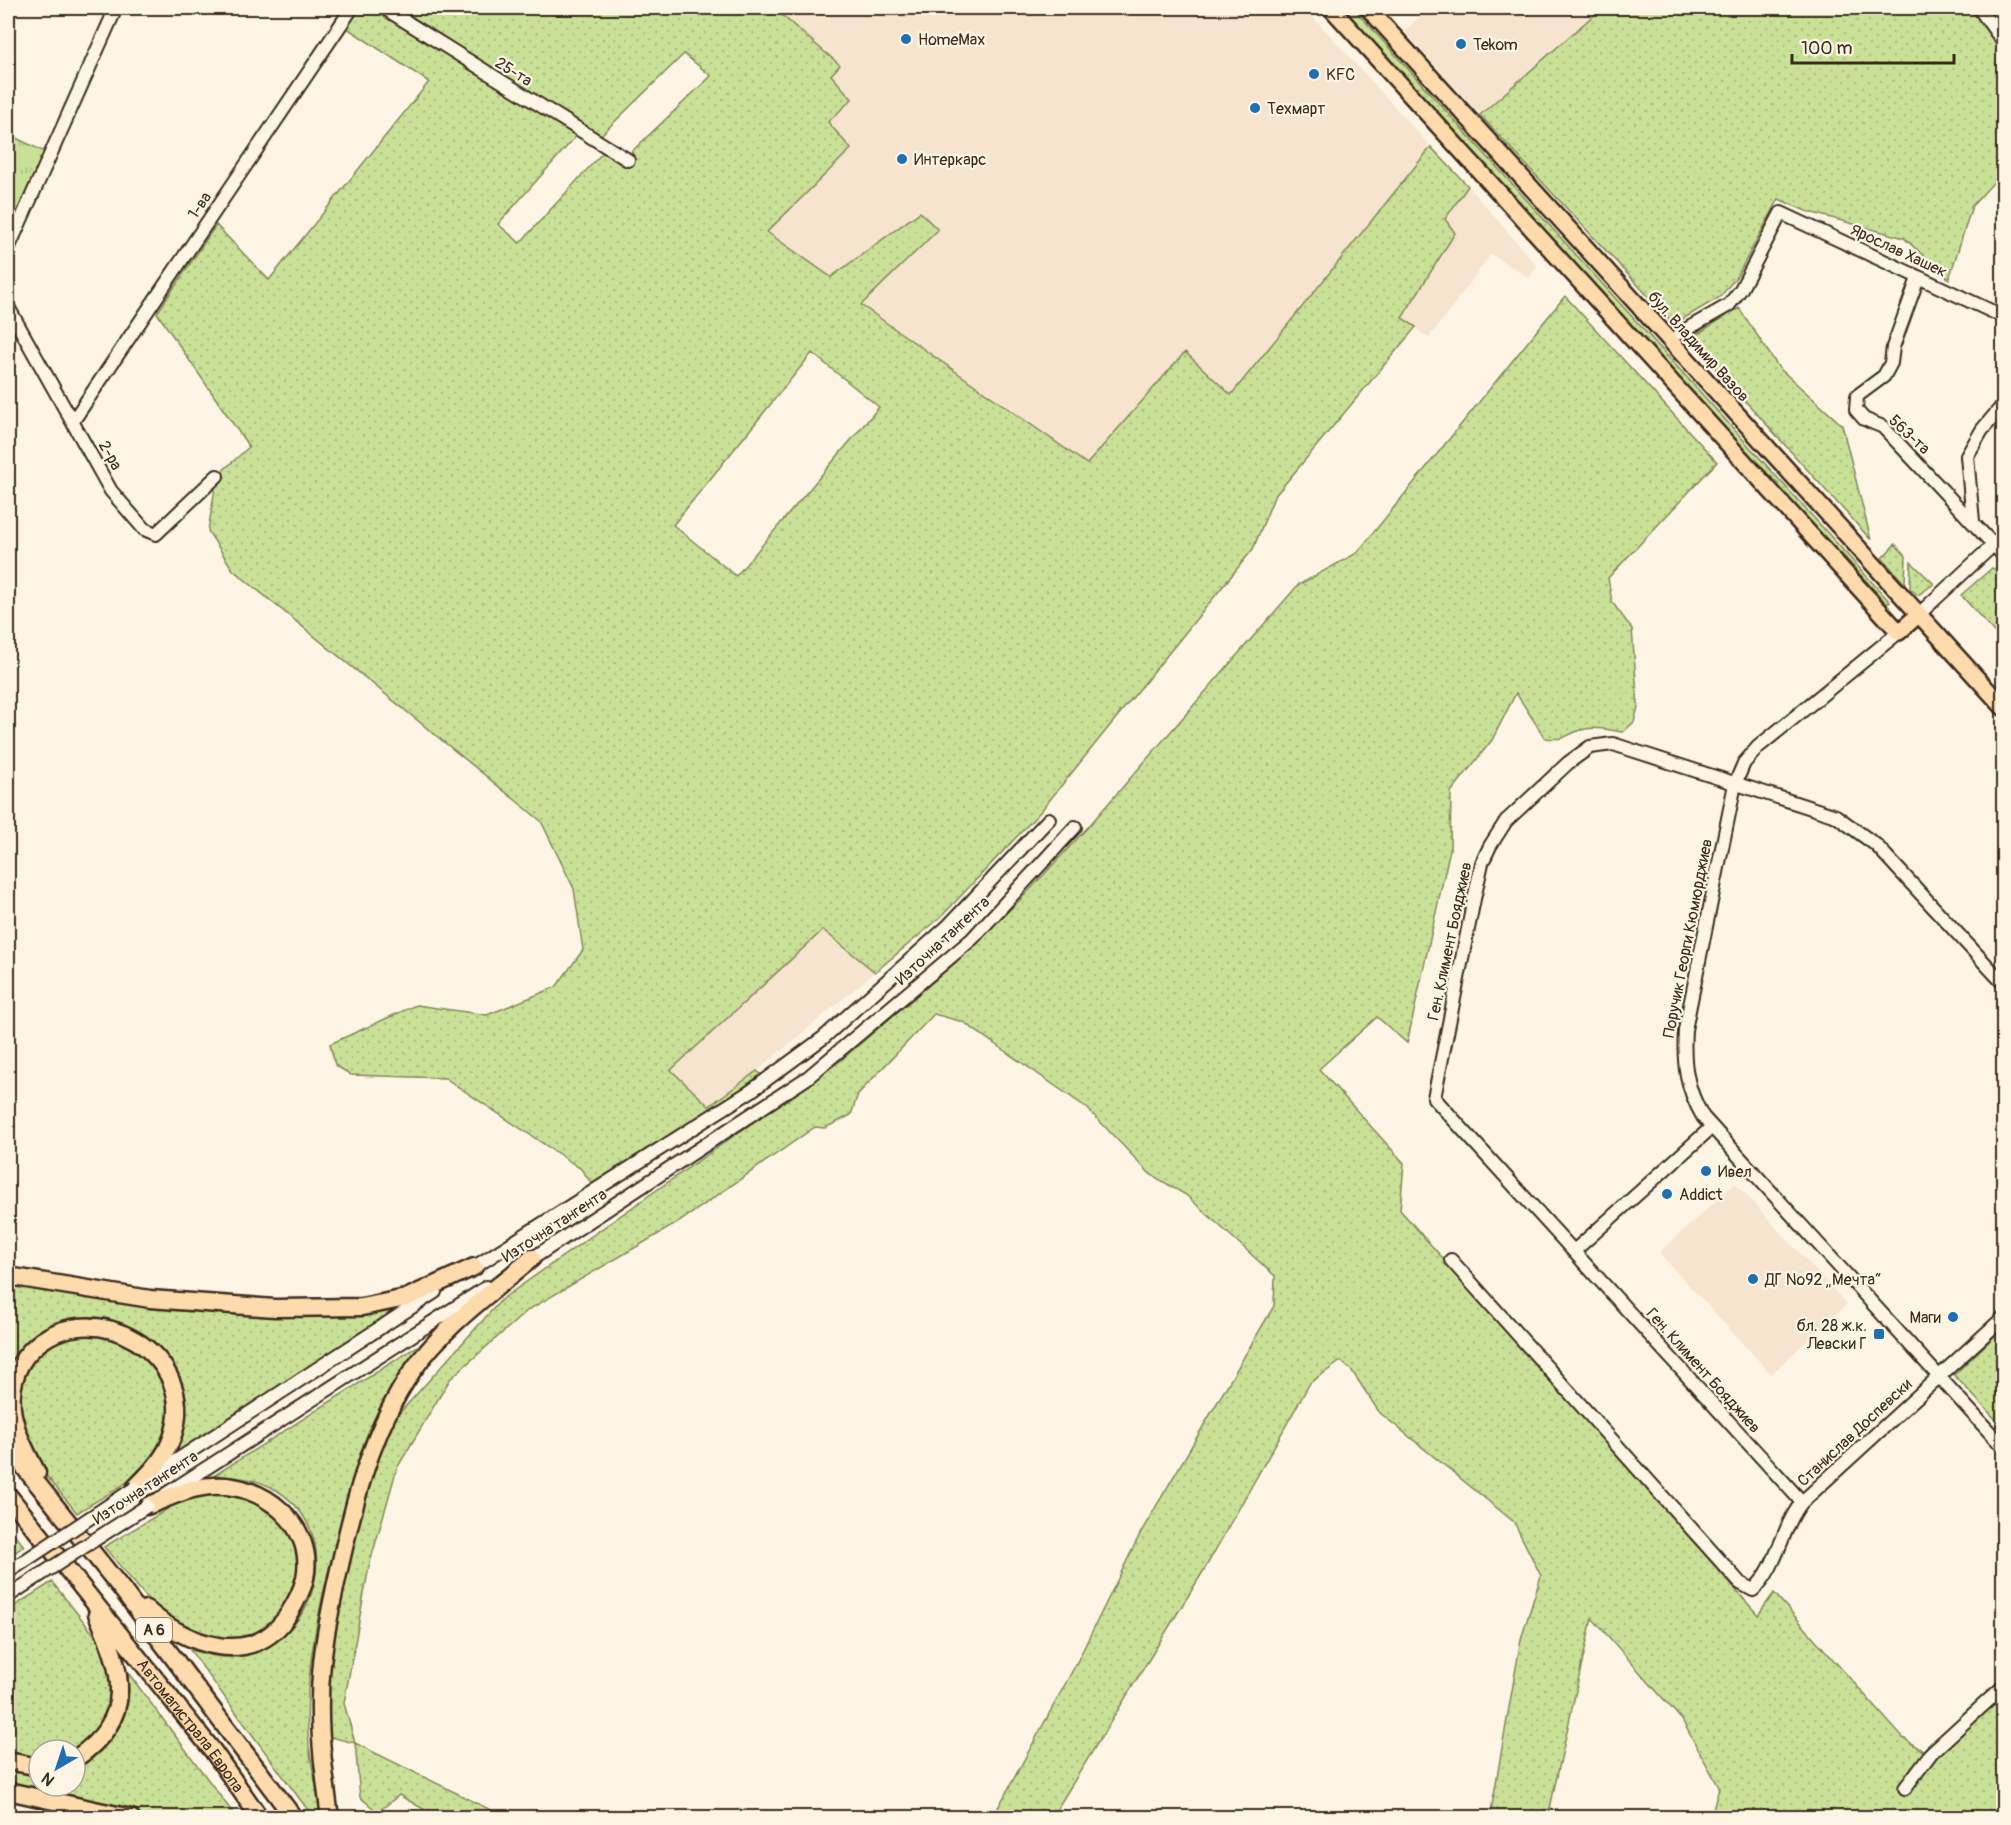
<svg xmlns="http://www.w3.org/2000/svg" width="2011" height="1825" font-family="Pangolin,sans-serif">
  <defs>
    <pattern id="grass-dots" width="8" height="8" patternUnits="userSpaceOnUse" patternTransform="scale(1.5)"><rect width="8" height="8" fill="#c9e197"/><path d="M2 2h.1M6 6h.1" fill="none" stroke="#aec182" stroke-width="1.8" stroke-linecap="round"/></pattern>
    <pattern id="park-tufts" width="24" height="20" patternUnits="userSpaceOnUse" patternTransform="scale(1.5)"><rect width="24" height="20" fill="#c9e197"/><path d="M3 7l-1-3M5 7V3M7 7l1-3M15 17l-1-3M17 17v-4M19 17l1-3" fill="none" stroke="#aec182"/></pattern>
  </defs>
  <rect width="100%" height="100%" fill="#fcf5e5"/>
  <filter id="ink" filterUnits="userSpaceOnUse"><feTurbulence type="fractalNoise" baseFrequency=".0167" numOctaves="2"/><feDisplacementMap in="SourceGraphic" scale="12" xChannelSelector="R" yChannelSelector="G"/><feConvolveMatrix kernelMatrix="1 2 1 2 8 2 1 2 1" color-interpolation-filters="sRGB"/></filter>
  <g filter="url(#ink)">
    <path fill="#f6e4ce" d="M777,8H1305L1431,147L1231,395L1184,353L1087,464L860,304L938,230L920,213L831,277L767,232L850,149L827,122L831,75L840,64L776,9Z
      M1430,8H1602L1480,115L1404,31Z
      M1468,186L1537,266L1529,278L1491,254L1429,338L1402,318L1455,233L1445,219Z
      M823,930L875,972L757,1071L709,1106L670,1070Z
      M1735,1183L1847,1304L1771,1374L1659,1253Z"/>
    <path fill="url(#grass-dots)" stroke="#82865a" stroke-width="1.5" fill-rule="evenodd" d="M354,8H384L579,133L498,224L520,243L604,151L628,155L711,76L684,54L600,136L531,95L399,8H777L776,10L840,65L831,75L852,99L828,122L851,149L767,232L831,277L920,212L938,230L861,305L1087,464L1185,352L1231,395L1431,147L1468,186L1445,219L1455,233L1402,318L1416,327L1274,497L1253,549L1040,812L941,917L875,972L823,930L671,1070L709,1106L757,1071L763,1076L592,1184L581,1169L445,1078L351,1075L335,1065L330,1044L416,1005L487,1015L556,987L583,950L574,889L541,821L233,570L208,531L217,476L249,447L157,313L216,225L269,280L429,82L344,26ZM812,353L879,407L736,576L673,525Z
      M1341,8H1353L1890,602L1887,604L1842,554L1814,530Z
      M1602,8H2003V172L1972,206L1949,279L1904,238L1806,211L1779,199L1737,276L1720,297L1674,324L1480,115Z
      M1565,296L1717,462L1608,578L1612,602L1632,629L1638,707L1634,722L1623,732C1610,730 1594,726 1581,730C1561,736 1570,740 1545,738L1516,693L1492,740L1451,792L1450,849L1407,1043L1377,1017L1319,1069L1404,1163L1400,1210L1758,1615L1774,1593L1903,1738L1934,1758L1998,1699L2003,1703V1817H1721L1713,1810L1719,1787L1682,1720L1592,1618L1548,1817H1490L1521,1639L1541,1576L1514,1522L1379,1412L1352,1371L1341,1361L1310,1383L1204,1570L1052,1817H993L1075,1666L1141,1532L1274,1306L1275,1276L1186,1195L1150,1174L1087,1108L963,1022L934,1014L858,1094L851,1115L825,1128L815,1127L679,1222L528,1310L450,1379L397,1468L369,1566L344,1703L355,1743L505,1817H437L399,1795L378,1812L360,1797L355,1743L326,1736L330,1636L361,1498L388,1426L502,1299L840,1061L954,964L1023,897L1088,827L1298,585L1357,553Z
      M1739,308L1779,368L1842,425L1871,540L1689,339Z
      M1895,544L1906,556L1905,584L1882,558Z
      M1911,562L1934,584L1918,595L1910,589Z
      M1992,568L2003,572V642L1961,595Z
      M8,1281L129,1301L408,1304L160,1467L183,1404L172,1364L133,1328L74,1320L36,1336L15,1360L8,1385Z
      M2003,1328V1427L1954,1375Z
      M79,1332C98,1334 116,1335 133,1345C173,1368 184,1425 153,1460C133,1482 102,1497 77,1513L36,1463L27,1446L17,1392L26,1363L50,1341Z
      M435,1335C417,1358 397,1379 382,1404C361,1440 352,1481 342,1520C323,1589 301,1674 309,1746C312,1770 318,1794 324,1817H313L190,1650C204,1653 216,1658 230,1657C320,1650 351,1527 269,1486C252,1478 234,1477 215,1475Z
      M228,1488L270,1506L297,1538L300,1558L294,1600L258,1640L212,1643L164,1618L104,1547L186,1498Z
      M8,1526L24,1546L8,1557Z
      M52,1582L109,1653L115,1689L101,1732L75,1750H39V1764L8,1757V1610Z
      M129,1674L236,1817H146L8,1787V1764L39,1772V1786H75V1764L119,1715Z"/>
    <path fill="url(#park-tufts)" stroke="#82865a" stroke-width="1.5" d="M8,134L49,154L8,249Z"/>
    <g fill="none" stroke-linecap="round" stroke-linejoin="round">
      <g stroke="#3b2a1e" stroke-width="16">
        <path id="minor" d="M384,8L628,160
          M1979,8L2004,43
          M8,249L116,8
          M1918,278L1893,347L1891,363L1884,376L1857,396L1856,410L1864,419L1883,427L2004,556
          M8,307L111,491L144,529L156,534L217,476
          M1680,333L1729,305L1741,289L1781,213L2004,317
          M73,421L352,8
          M1973,521L1967,456L1982,430L2004,404
          M1918,615L2004,535
          M1899,632L1758,747L1744,763L1735,784L1685,1030C1683,1063 1686,1088 1703,1117L2004,1448
          M1574,1251L1712,1127
          M1451,1260L1740,1583L1753,1590C1778,1568 1781,1528 1802,1502L2004,1317
          M527,1262L807,1078L972,939L1075,827
          M468,1271L751,1091L823,1038L947,927L1049,819
          M151,1477L435,1292
          M166,1494L487,1287
          M1802,1502L1434,1098L1474,899L1482,863L1490,846L1506,821L1568,763L1590,747L1613,744L1836,816L1876,845L2004,984
          M1905,1788L1932,1752L2004,1686"/>
      </g>
      <g stroke="#3b2a1e" stroke-width="20">
        <path id="major" d="M1331,8L1899,632L1918,615
          M1368,8L2004,708"/>
      </g>
      <g stroke="#3b2a1e" stroke-width="21">
        <g id="highway">
          <path d="M8,1276L150,1299L275,1308L362,1307L406,1298L474,1267"/>
          <path d="M8,1447L121,1588L294,1818"/>
          <path d="M37,1473C29,1457 19,1440 15,1423C8,1401 12,1375 25,1357C84,1283 210,1356 169,1445C162,1461 148,1475 135,1488"/>
          <path id="s1" d="M8,1495L213,1751L260,1818"/>
          <path d="M146,1609C186,1645 252,1670 288,1615C295,1604 302,1592 305,1578C316,1525 262,1482 212,1486C190,1487 168,1498 147,1506"/>
          <path d="M75,1759C137,1717 123,1672 97,1614"/>
          <path d="M8,1761L39,1767"/>
          <path d="M8,1791L131,1818"/>
          <path d="M330,1818C325,1779 319,1739 320,1700C320,1657 329,1615 338,1574C354,1502 371,1431 413,1370C444,1326 491,1293 532,1258"/>
        </g>
      </g>
      <use href="#minor" stroke="#fcf5e5" stroke-width="12"/>
      <use href="#major" stroke="#fedbac" stroke-width="15"/>
      <use href="#highway" stroke="#fedbac" stroke-width="16"/>
      <g stroke="#3b2a1e" stroke-width="16" stroke-linecap="butt">
        <path id="minor-bridge" d="M8,1572L135,1488
          M8,1596L147,1506"/>
      </g>
      <use href="#minor-bridge" stroke="#fcf5e5" stroke-width="12"/>
    </g>
  </g>
  <g fill="#1f6fb2" stroke="#fcf5e5" stroke-width="2">
    <circle cx="906" cy="39" r="6"/>
    <circle cx="1461" cy="44" r="6"/>
    <circle cx="1314" cy="74" r="6"/>
    <circle cx="1255" cy="108" r="6"/>
    <circle cx="902" cy="159" r="6"/>
    <circle cx="1706" cy="1171" r="6"/>
    <circle cx="1667" cy="1194" r="6"/>
    <circle cx="1753" cy="1279" r="6"/>
    <circle cx="1953" cy="1317" r="6"/>
    <rect x="1873" y="1328" width="12" height="12" rx="3"/>
  </g>
  <g text-anchor="middle" stroke-width="4.5" stroke-linejoin="round" paint-order="stroke">
    <rect fill="#fcf5e5" stroke="#75675a" stroke-width="1.5" x="136" y="1618" width="36" height="24" rx="4.5"/>
    <g font-size="15" font-weight="bold" fill="#3b2a1e">
      <text x="154" y="1635">A 6</text>
    </g>
    <g font-size="16" fill="#3b2a1e" stroke="#fcf5e5" text-anchor="start">
      <text x="918" y="45">HomeMax</text>
      <text x="1473" y="50">Tekom</text>
      <text x="1326" y="80">KFC</text>
      <text x="1267" y="114">Техмарт</text>
      <text x="914" y="165">Интеркарс</text>
      <text x="1718" y="1177">Ивел</text>
      <text x="1679" y="1200">Addict</text>
      <text x="1765" y="1285">ДГ №92 „Мечта“</text>
      <text x="1941" y="1323" text-anchor="end">Маги</text>
      <text x="1867" y="1331" text-anchor="end">бл. 28 ж.к.<tspan x="1867" dy="18">Левски Г</tspan></text>
    </g>
    <g font-size="16" fill="#3b2a1e" stroke="#fcf5e5">
      <text transform="translate(514 71) rotate(32)" y="6">25-та</text>
      <text transform="translate(199 205) rotate(-56)" y="6">1-ва</text>
      <text transform="translate(1899 250) rotate(25)" y="6">Ярослав Хашек</text>
      <text transform="translate(1699 346) rotate(48)" y="6">бул. Владимир Вазов</text>
      <text transform="translate(1910 434) rotate(43)" y="6">563-та</text>
      <text transform="translate(111 455) rotate(61)" y="6">2-ра</text>
      <text transform="translate(1687 938) rotate(-79)" y="6">Поручик Георги Кюмюрджиев</text>
      <text transform="translate(942 940) rotate(-43)" y="6">Източна тангента</text>
      <text transform="translate(1449 941) rotate(-78)" y="6">Ген. Климент Бояджиев</text>
      <text transform="translate(554 1225) rotate(-33)" y="6">Източна тангента</text>
      <text transform="translate(1704 1370) rotate(48)" y="6">Ген. Климент Бояджиев</text>
      <text transform="translate(1854 1432) rotate(-43)" y="6">Станислав Доспевски</text>
      <text transform="translate(145 1487) rotate(-33)" y="6">Източна тангента</text>
      <text dy="6" stroke="none"><textPath href="#s1" startOffset="294">Автомагистрала Европа</textPath></text>
    </g>
  </g>
  <rect width="2011" height="1825" fill="none" stroke="#fcf5e5" stroke-width="30"/>
  <rect x="15" y="15" width="1981" height="1795" fill="none" stroke="#3b2a1e" stroke-width="2" filter="url(#ink)"/>
  <g transform="translate(57 1768) rotate(219)"><circle r="28" fill="#fcf5e5" stroke="#afa495" stroke-width="1.5"/>
  <path d="M0-4.5L10 22L0 15L-10 22Z" fill="#1f6fb2"/>
  <text y="-9" font-size="16" font-weight="bold" text-anchor="middle" fill="#3b2a1e">N</text>
  </g>
  <path d="M1792 54v9h162v-9" fill="none" stroke="#3b2a1e" stroke-width="3"/>
  <text x="1801" y="54" font-size="18" fill="#3b2a1e" stroke="#fcf5e5" stroke-width="4.5" paint-order="stroke">100 m</text>
</svg>
